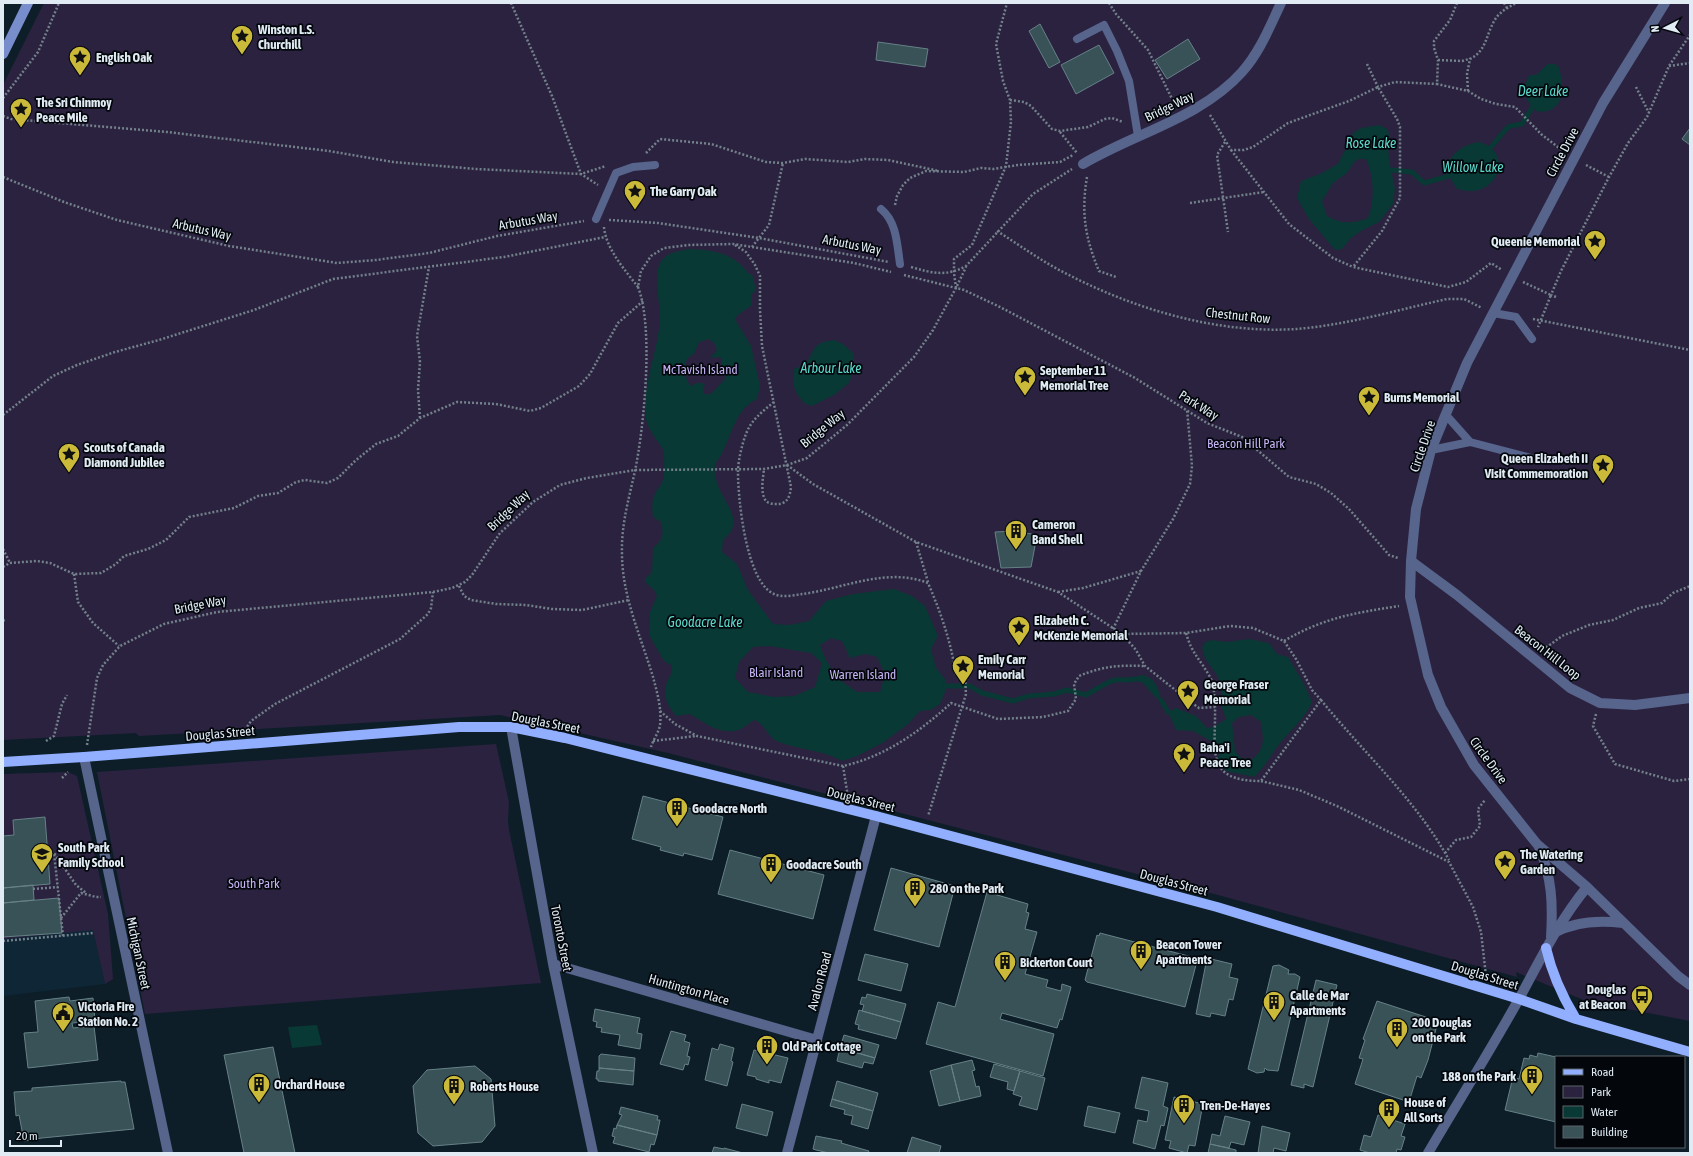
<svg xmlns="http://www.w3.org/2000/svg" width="1693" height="1156" font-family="'Asap Condensed',sans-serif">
  <rect width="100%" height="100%" fill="#0d1e29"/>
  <path fill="#0e2636" d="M3,784L93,930L105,984L3,996Z"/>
  <path fill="#2b2240" d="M44,3H1690V1021L1586,1001L1516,972L1517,977L1207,892L668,753L500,715L139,736L136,733L3,740V85Z
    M496,744L509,802L508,821L509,830L541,983L145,1014L97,772Z
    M68,772L77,776L108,914L113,979L105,984L93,930L3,939V937L61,933L59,898L34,900L33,885L50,884L44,817L13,820L14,835L3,836V774Z"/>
  <path fill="#093934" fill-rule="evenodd" d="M1548,64H1555L1559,67C1562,80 1567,103 1550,110C1547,112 1541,111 1538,112C1526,104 1520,88 1530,75H1536Z
    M1379,125L1387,129L1389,133L1388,144L1389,160L1395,189L1393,204L1379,222L1361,231L1351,238L1342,249L1335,250L1309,219L1297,198L1301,181L1320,174L1338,164L1345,150L1353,148L1354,144L1351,138L1353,133L1361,128ZM1359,159H1366C1374,176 1375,201 1368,218C1353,224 1340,224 1327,216L1322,201L1333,183L1347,173L1354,162Z
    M1479,142C1518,153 1494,204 1456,188L1445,168C1453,152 1462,145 1479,142Z
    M689,249C714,250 734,253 749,274H752L756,290L751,295L752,305L738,315L735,319L751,346L760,386L757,399C731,411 732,444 715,464C715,468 714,475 716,479C721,502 748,520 723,540L722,552L737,564L748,590L773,624L789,625L809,621L826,601L853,594L894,589L912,596L925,606L938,636L931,649L936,668L945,679V692L940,704L931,710L920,711L908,724L884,742L857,756L842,761C823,750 800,750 779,742C767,738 766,724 754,720C749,723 743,729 738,730C719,735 705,723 690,714L676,716C667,705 661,694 668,680C671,673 673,673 671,665L664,661L649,635L650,612L657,596L654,590L645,582V579L652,572L653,548C663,540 664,534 661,522L653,517C652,507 651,499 657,490C659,487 662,484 663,480C665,472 664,461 664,453C664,447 648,432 646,419C641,385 659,351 660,317C660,300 652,274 662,260C668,252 680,251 689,249ZM709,339L714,343L717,350L710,358L719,357L722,359L721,366L725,370V379L711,394H704L703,389L705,385L702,383H697L691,386C684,378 680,360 694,354L699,342ZM831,638L842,641L850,658L865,654L877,657L885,674L880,692H857L837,678L826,660L820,645ZM770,646L811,653L822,663L815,687L794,696L774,697L748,692L735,678L739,662L753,647Z
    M834,340L843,344L854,354V370L849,383L834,395L812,406L804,403L797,394L793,384L794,369C816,361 808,349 821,343C825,341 830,341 834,340Z
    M1249,639L1269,643L1277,654L1288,657L1304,684L1312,702C1305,719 1288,732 1277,747C1269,758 1264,768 1254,777L1226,771L1218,759L1220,746L1193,731L1176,730L1168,712L1176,708L1196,716L1207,728L1213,727L1226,719L1222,708L1221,693L1218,677L1205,658L1202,648L1205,642L1212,640L1226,642ZM1251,715L1261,722C1263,738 1266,747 1253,759L1241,758L1235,751L1232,723L1239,717Z
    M1141,675C1154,676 1159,688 1161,700L1155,697L1143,683L1135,681V677Z
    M317,1025L322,1045L292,1048L288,1027Z"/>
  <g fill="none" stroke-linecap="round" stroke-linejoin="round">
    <path stroke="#093934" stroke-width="5" d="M1491,147L1506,129L1510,126L1522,124L1532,108
      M1391,170L1412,172L1424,183L1449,176
      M945,686H970L982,693L1013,701L1028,696L1054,694L1067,690L1086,695C1091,692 1110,681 1115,680C1122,679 1128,681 1135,679
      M1161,700L1168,712"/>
  </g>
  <path fill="#385258" stroke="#668187" d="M1040,24L1060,62L1049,68L1029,31Z
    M1188,39L1200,59L1167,79L1155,60Z
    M878,42L928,49L925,67L876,60Z
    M1099,45L1114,73L1076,94L1061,65Z
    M1690,128V145L1682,139Z
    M1015,531L1037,535L1031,567L1001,568L995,532Z
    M643,796L723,817L712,860L684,853L683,856L660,850L661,847L632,839Z
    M45,817L50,884L3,888V836L14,835L13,820Z
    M730,850L824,875L813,919L718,894Z
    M891,868L955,886L939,947L874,930Z
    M33,885L34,900L3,903V888Z
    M987,892L1028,904L1026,912L1029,913L1025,929L1037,932L1025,974L1048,980L1046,987L1061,991L1062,984L1071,987L1062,1020L1060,1019L1057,1028L1002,1013L1000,1019L1054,1034L1043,1076L926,1044L938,1002L955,1007Z
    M59,898L62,933L3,937V903Z
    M1100,933L1196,958L1197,961L1185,1007L1087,982L1085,980L1097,935L1099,936Z
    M865,954L908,964L901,991L858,980Z
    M1207,958L1232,964L1229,977L1238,979L1233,1000L1229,999L1225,1016L1211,1013L1210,1017L1196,1014Z
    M1279,965L1289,970L1288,974H1295L1300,977L1278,1071L1267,1070L1265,1068L1264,1072L1257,1073L1248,1069L1273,966Z
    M1316,980L1337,985L1313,1087L1304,1084V1088L1291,1085Z
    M867,994L906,1004L901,1022L862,1011L864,1005L860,1004L862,997L866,998Z
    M69,997L70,1001L93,998L95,1021L72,1023L73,1028L94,1026L98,1060L28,1068L24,1033L38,1032L35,1001Z
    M1377,1001L1438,1021L1428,1060L1421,1078L1417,1076L1409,1102L1355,1084L1363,1059L1359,1058L1365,1040L1363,1039Z
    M595,1009L640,1018L637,1033L642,1034L640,1049L618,1045L620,1035L601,1032L602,1028L596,1027L597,1022L593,1021Z
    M859,1010L901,1022L896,1039L858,1029L859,1025L855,1024Z
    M671,1031L686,1035L684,1041L690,1043L687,1056L690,1057L688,1065L685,1064L683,1070L660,1064Z
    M844,1035L879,1045L875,1058L840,1048Z
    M720,1044L734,1048L731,1061L733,1062L727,1086L705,1080L712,1048L718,1050Z
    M273,1047L295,1153H244L224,1055Z
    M840,1048L875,1058L873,1064L864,1062L862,1068L837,1061Z
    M754,1050L788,1058L781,1083L769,1080V1083L756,1079V1077L747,1075Z
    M1538,1053L1556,1057V1122L1505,1110L1512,1081H1515L1516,1078L1519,1079L1524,1058L1529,1059L1530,1055L1537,1057Z
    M601,1054L635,1058L634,1071L599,1068V1056Z
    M972,1060L975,1070L972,1071L976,1087L979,1086L981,1096L960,1101L951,1065Z
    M994,1064L1020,1071L1014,1091L1007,1089L1008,1082L990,1077Z
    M951,1065L960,1101L939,1106L930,1071Z
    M475,1066L491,1079L495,1126L482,1142L433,1146L418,1133L413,1086L427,1070Z
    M599,1068L634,1071L633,1085L598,1081V1079H596L597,1071H599Z
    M1020,1071L1045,1078L1037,1110L1019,1105L1022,1097L1013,1094Z
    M1142,1077L1168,1083L1163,1106L1168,1108L1164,1126L1161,1125L1155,1149L1133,1143L1138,1120L1147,1122L1149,1111L1135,1108Z
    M121,1081V1082H125L134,1129L42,1138L24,1141L19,1115L16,1116L14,1092L32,1091V1088Z
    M837,1081L878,1093L873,1111L832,1099Z
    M1174,1097L1203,1104L1195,1146L1189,1145L1187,1153L1169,1148L1171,1141L1165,1140Z
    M832,1099L873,1111L868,1129L851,1124L853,1116L844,1114L845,1110L830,1106Z
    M742,1104L773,1112L767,1136L736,1128Z
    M1088,1106L1120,1113L1115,1133L1084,1126Z
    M621,1107L658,1116L657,1120H660L657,1135L617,1125L622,1115L619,1114Z
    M1378,1115L1405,1124L1401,1136L1405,1137L1401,1150L1397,1149L1396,1153H1370L1360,1150L1364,1135L1371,1137Z
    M1225,1116L1250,1122L1244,1145L1231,1142L1229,1148L1210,1144L1212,1134L1220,1136Z
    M617,1125L657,1135L654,1145L651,1144L649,1152L613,1143L615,1137L612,1136L614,1128L616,1129Z
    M1262,1126L1290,1133L1286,1151L1274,1148L1273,1153H1258Z
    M816,1136L842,1141L841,1143L869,1151L868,1153H829L816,1150L813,1149Z
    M912,1137L941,1146L939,1153H907Z
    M1210,1144L1236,1150V1153H1208Z
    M714,1147L724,1149V1148L743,1153H712Z"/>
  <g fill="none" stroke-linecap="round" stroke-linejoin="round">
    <path stroke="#73818b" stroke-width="2.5" stroke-dasharray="2 2" stroke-linecap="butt" d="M511,3L552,96L581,174L598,185
      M1109,3L1116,14L1148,50L1175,105
      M1457,3L1450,20L1434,41V48L1438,60L1437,84L1468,91L1481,99L1496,104L1515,107L1541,134L1563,151
      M1504,3L1507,8
      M1438,60L1462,61L1469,59
      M1367,64L1378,87L1395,82L1437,84
      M1669,66L1690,63
      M1636,87L1649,113
      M1468,91L1467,74L1470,59C1487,51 1486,33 1496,18C1501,11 1509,7 1516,3
      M3,98L38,52L59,3
      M1010,100L1024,102L1031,106L1052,129L1060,131L1088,127L1105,119L1112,118L1123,122
      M1210,115L1231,150H1244L1253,147L1288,123L1349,101L1378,87L1397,119L1400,127V198L1382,231L1353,267L1448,287L1466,282L1491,263L1502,270
      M3,116L11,119L167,132L329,151L393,162L476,169L581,174L606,166
      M1060,132L1077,153
      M1225,142L1217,155L1228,232
      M1231,150L1289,224L1333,258L1353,267
      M646,153L660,139L711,144L766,162L783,163L805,159L848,162L865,159L888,160L939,171
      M1586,165L1609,177
      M3,177L64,202L117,220L229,246L337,263L376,260L429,253L497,236L584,221
      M1087,177C1081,212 1085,238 1099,271L1116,277
      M1190,203L1264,192
      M895,205L897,196L903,185L910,178L926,171L964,172L981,168L993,169L1018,165L1060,162L1073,155
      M609,220L658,223L759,238L889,262
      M604,227C606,249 625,270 638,287L641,271L651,256L664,248L688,245L733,244L854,263L891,272
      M997,231C1021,246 1044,263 1069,275C1137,310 1219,334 1296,329C1347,325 1397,310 1447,299H1464L1482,308
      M735,245L746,252L755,265L760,276V310L762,346L791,487C790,497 787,505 775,504C772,504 768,503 766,501C760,493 763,478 764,469
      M752,247L769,225L783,163
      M911,267C932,273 946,277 966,266L1033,194L1072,169
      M904,275L964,290L1000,307L1135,378L1207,423L1242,437L1289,477L1316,484L1331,493L1349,509L1389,555L1398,558
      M1523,282L1551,295L1538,327
      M638,287C654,328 644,427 635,471C629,498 621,525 622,554C622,596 641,637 653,677C657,692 662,709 660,725C659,732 653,740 651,747
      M956,288L954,273V259L972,245L1006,166L1011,122L1010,100L1003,81L996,44L1007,3
      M1556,297L1551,295L1561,271L1609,177L1628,143L1647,117L1669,66L1690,35
      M1533,319L1690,350
      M774,402C763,411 751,420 746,434C742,444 738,461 738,472C738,499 746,582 774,594C783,598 794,595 803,594C845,588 887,567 928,583C941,613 951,642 956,675L965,678L966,694L928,816
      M3,415L53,376L77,365L115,352L159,340L254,310L333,279L504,257L605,237
      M420,418L418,390L420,362L417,336L429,267
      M787,465L813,484L916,542L1058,592L1122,634L1136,650L1145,666L1188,700L1199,708L1215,707C1216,751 1204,781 1261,781L1321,700L1312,690L1296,659L1284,641L1253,628L1230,626L1186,633L1122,634
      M916,542L928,582
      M3,549L10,563
      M3,567L10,563L37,561L50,563L74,574L101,573L116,564L124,556L148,549L166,540L189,517L234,508L258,496L278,493L296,482L305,480L327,483L338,478L355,461L376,444L398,436L420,418L457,402L496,404L530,411L541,408L579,386L590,374L618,323L643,301
      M74,574L78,602L93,623L119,646
      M459,586L464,596L471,600L496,604L526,605L552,609L582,610L629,600
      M1058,592L1083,588L1141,571
      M3,620L5,621
      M1113,629L1141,571L1173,519L1190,484L1192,466L1187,409
      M1186,633C1192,654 1200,659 1210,677C1215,686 1214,697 1215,707
      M1284,641C1323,618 1354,613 1399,606
      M1542,646L1547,647L1562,636L1589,625L1613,620L1639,608L1662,603L1673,593L1690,586
      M1321,700C1363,752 1417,801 1449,860
      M660,711L675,724L697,736L843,766C884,757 921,731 951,703L998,719L1043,717L1068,711L1076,699L1074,684L1079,676C1103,666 1119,665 1145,666
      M1596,714L1593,726L1615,764L1674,781L1690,779
      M245,730L251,721L275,704L400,639L428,614L431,608L433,592
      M46,741L54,736L62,704L67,695
      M653,741L696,736
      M87,745L97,678L103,665L120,646L164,624L217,612L433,592L452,588L465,582L472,575L500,533L533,502L560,485L587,478L635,470L764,469L787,465L807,458L847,425L914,357L933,330L956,288L966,267
      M843,766L848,797
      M62,778L68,772
      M1261,781L1299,790L1337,806L1449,862L1473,907L1481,932L1486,976
      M1445,853L1456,840L1471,837L1480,826L1478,809L1485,800
      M33,889L58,887
      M61,918L81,893L96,897H101
      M63,936L54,853L76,885L86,893
      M3,941L93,933"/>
    <path stroke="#57648b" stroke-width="8" d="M1077,39L1104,25L1117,51L1129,81L1138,136
      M881,209C897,222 897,245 900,264
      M596,219L616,173L633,167L655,165
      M1493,313L1516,317L1532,339
      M1446,415L1470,442
      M1431,450L1470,442L1539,460"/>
    <path stroke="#57648b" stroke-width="10" d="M1665,3L1603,103L1467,363L1431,450L1416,509L1411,561L1410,597L1428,675L1441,707L1474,765L1537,844L1587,887L1678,976L1690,985
      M1083,164C1135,133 1201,118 1242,72C1260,52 1270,26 1281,3
      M1411,561L1457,595L1570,688L1600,703L1635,705L1690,698
      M511,727L553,964L593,1153
      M84,757L168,1153
      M1539,847C1552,878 1553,903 1551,937
      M1554,933C1575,921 1599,920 1623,923
      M553,964L817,1040
      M787,1153L876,816
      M1428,1153C1458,1102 1490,1051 1519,999C1540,960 1559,921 1587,887"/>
    <path stroke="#788ecc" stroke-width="10" d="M3,54L28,3"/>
    <path stroke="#92aeff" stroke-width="10" d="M3,762L84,757L459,727H511L565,738L876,816L1217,907L1519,999L1576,1019L1690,1052
      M1546,948C1552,974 1562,996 1576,1019"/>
  </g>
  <defs>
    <g id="sight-pin" transform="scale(1.15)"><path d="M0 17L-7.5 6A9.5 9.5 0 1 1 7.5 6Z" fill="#cbba39" stroke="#03070c"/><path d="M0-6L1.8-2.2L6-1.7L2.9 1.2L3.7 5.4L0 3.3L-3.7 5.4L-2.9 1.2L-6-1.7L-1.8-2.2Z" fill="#111"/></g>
    <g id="building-pin" transform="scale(1.15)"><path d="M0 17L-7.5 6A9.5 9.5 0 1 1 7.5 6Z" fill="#cbba39" stroke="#03070c"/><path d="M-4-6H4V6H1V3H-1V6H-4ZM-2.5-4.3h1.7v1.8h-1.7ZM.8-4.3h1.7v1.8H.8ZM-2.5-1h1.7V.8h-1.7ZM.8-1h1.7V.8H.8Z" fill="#111"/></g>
    <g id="school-pin" transform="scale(1.15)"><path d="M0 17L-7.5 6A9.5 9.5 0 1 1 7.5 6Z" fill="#cbba39" stroke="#03070c"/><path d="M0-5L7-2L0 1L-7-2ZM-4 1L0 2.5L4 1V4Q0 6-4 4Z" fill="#111"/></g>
    <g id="bus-pin" transform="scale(1.15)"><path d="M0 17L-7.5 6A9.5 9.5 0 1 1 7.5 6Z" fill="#cbba39" stroke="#03070c"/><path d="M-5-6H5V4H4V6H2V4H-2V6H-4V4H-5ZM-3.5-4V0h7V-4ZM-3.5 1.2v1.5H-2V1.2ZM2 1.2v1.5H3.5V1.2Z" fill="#111"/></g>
    <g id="civic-pin" transform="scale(1.15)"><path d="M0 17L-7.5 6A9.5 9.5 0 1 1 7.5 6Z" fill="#cbba39" stroke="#03070c"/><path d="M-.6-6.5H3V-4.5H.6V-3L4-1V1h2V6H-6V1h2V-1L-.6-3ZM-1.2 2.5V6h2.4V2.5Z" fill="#111"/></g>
  </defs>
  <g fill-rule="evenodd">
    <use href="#sight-pin" x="242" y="36"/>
    <use href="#sight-pin" x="80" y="57"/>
    <use href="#sight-pin" x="21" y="109"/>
    <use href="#sight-pin" x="635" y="191"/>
    <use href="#sight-pin" x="1595" y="241"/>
    <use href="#sight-pin" x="1025" y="377"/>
    <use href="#sight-pin" x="1369" y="397"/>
    <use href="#sight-pin" x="69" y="454"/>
    <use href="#sight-pin" x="1603" y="465"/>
    <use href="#building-pin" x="1016" y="531"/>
    <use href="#sight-pin" x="1019" y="627"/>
    <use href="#sight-pin" x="963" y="666"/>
    <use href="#sight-pin" x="1188" y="691"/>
    <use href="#sight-pin" x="1184" y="754"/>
    <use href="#building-pin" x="677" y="808"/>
    <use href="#school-pin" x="42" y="854"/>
    <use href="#sight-pin" x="1505" y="861"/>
    <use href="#building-pin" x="771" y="864"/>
    <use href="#building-pin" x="915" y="888"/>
    <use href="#building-pin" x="1141" y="951"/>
    <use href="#building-pin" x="1005" y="962"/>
    <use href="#bus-pin" x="1642" y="996"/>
    <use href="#building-pin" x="1274" y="1002"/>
    <use href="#civic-pin" x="63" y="1013"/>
    <use href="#building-pin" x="1397" y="1029"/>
    <use href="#building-pin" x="767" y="1046"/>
    <use href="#building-pin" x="1532" y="1076"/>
    <use href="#building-pin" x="259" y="1084"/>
    <use href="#building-pin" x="454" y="1086"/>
    <use href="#building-pin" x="1184" y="1105"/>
    <use href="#building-pin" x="1389" y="1109"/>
  </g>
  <g text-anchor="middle" stroke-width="3.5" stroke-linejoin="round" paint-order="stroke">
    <g font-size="13" font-weight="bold" fill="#e0ebf3" stroke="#03070c" text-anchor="start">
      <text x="258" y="34">Winston L.S.<tspan x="258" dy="15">Churchill</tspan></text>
      <text x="96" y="62">English Oak</text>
      <text x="36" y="107">The Sri Chinmoy<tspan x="36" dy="15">Peace Mile</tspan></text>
      <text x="650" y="196">The Garry Oak</text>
      <text x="1580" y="246" text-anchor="end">Queenie Memorial</text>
      <text x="1040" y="375">September 11<tspan x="1040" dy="15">Memorial Tree</tspan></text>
      <text x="1384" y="402">Burns Memorial</text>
      <text x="84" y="452">Scouts of Canada<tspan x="84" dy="15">Diamond Jubilee</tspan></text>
      <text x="1588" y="463" text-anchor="end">Queen Elizabeth II<tspan x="1588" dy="15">Visit Commemoration</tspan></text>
      <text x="1032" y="529">Cameron<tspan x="1032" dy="15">Band Shell</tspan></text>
      <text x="1034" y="625">Elizabeth C.<tspan x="1034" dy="15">McKenzie Memorial</tspan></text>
      <text x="978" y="664">Emily Carr<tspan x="978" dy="15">Memorial</tspan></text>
      <text x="1204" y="689">George Fraser<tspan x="1204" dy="15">Memorial</tspan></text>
      <text x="1200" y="752">Baha'i<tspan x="1200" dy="15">Peace Tree</tspan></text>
      <text x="692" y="813">Goodacre North</text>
      <text x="58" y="852">South Park<tspan x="58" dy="15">Family School</tspan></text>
      <text x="1520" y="859">The Watering<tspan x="1520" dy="15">Garden</tspan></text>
      <text x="786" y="869">Goodacre South</text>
      <text x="930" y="893">280 on the Park</text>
      <text x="1156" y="949">Beacon Tower<tspan x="1156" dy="15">Apartments</tspan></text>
      <text x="1020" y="967">Bickerton Court</text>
      <text x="1626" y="994" text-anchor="end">Douglas<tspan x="1626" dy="15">at Beacon</tspan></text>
      <text x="1290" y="1000">Calle de Mar<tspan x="1290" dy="15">Apartments</tspan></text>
      <text x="78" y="1011">Victoria Fire<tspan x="78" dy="15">Station No. 2</tspan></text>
      <text x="1412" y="1027">200 Douglas<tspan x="1412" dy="15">on the Park</tspan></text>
      <text x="782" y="1051">Old Park Cottage</text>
      <text x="1516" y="1081" text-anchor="end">188 on the Park</text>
      <text x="274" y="1089">Orchard House</text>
      <text x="470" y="1091">Roberts House</text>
      <text x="1404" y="1107">House of<tspan x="1404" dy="15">All Sorts</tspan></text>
      <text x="1200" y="1110">Tren-De-Hayes</text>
    </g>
    <g font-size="13" fill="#e0ebf3" stroke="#03070c">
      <text transform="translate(1169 106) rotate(-26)" y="5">Bridge Way</text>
      <text transform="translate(1562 152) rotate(-62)" y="5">Circle Drive</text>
      <text transform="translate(528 220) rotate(-10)" y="5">Arbutus Way</text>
      <text transform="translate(202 229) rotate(13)" y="5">Arbutus Way</text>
      <text transform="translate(852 244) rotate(11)" y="5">Arbutus Way</text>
      <text transform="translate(1238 315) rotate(6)" y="5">Chestnut Row</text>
      <text transform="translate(1199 405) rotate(32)" y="5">Park Way</text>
      <text transform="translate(822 428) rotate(-39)" y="5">Bridge Way</text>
      <text transform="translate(1422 446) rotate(-71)" y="5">Circle Drive</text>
      <text transform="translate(508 510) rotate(-44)" y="5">Bridge Way</text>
      <text transform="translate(200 604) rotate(-11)" y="5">Bridge Way</text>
      <text transform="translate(1548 652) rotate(38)" y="5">Beacon Hill Loop</text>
      <text transform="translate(546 722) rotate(11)" y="5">Douglas Street</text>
      <text transform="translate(220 733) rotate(-5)" y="5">Douglas Street</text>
      <text transform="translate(1489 760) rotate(54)" y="5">Circle Drive</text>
      <text transform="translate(861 799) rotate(14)" y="5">Douglas Street</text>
      <text transform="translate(1174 882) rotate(15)" y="5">Douglas Street</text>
      <text transform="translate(562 938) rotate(79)" y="5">Toronto Street</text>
      <text transform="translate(139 953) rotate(78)" y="5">Michigan Street</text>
      <text transform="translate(1485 975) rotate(17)" y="5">Douglas Street</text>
      <text transform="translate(819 981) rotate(-75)" y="5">Avalon Road</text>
      <text transform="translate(689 989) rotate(16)" y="5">Huntington Place</text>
    </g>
    <g font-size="13" fill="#c5b3f3" stroke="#03070c">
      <text x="700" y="374">McTavish Island</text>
      <text x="1246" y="448">Beacon Hill Park</text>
      <text x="776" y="677">Blair Island</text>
      <text x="863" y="679">Warren Island</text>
      <text x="254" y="888">South Park</text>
    </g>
    <g font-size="14" font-style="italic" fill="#5cd9cb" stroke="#03070c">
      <text x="1543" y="96">Deer Lake</text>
      <text x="1371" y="148">Rose Lake</text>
      <text x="1473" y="172">Willow Lake</text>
      <text x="831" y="373">Arbour Lake</text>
      <text x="705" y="627">Goodacre Lake</text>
    </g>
  </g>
  <rect width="1693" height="1156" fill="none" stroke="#e0ebf3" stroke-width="8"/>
  <rect x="1555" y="1056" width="130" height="92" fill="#03070c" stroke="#5b6268"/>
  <rect x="1563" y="1069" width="20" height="6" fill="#92aeff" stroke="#5b6268"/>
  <text x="1591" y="1076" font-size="12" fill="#e0ebf3">Road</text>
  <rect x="1563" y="1086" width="20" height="12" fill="#2b2240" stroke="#5b6268"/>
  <text x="1591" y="1096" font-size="12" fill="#e0ebf3">Park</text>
  <rect x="1563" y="1106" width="20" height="12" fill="#093934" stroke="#5b6268"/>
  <text x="1591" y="1116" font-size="12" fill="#e0ebf3">Water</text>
  <rect x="1563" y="1126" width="20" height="12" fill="#385258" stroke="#5b6268"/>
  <text x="1591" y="1136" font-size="12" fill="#e0ebf3">Building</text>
  <g transform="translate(1665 28) rotate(264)" stroke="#03070c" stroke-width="3" paint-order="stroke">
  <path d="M0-3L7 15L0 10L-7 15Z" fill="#e0ebf3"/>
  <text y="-6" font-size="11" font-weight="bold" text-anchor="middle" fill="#e0ebf3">N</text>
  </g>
  <path d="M10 1140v6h51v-6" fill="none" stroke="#e0ebf3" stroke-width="2"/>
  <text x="16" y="1140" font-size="12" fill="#e0ebf3" stroke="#03070c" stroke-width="3" paint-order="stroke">20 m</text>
</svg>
